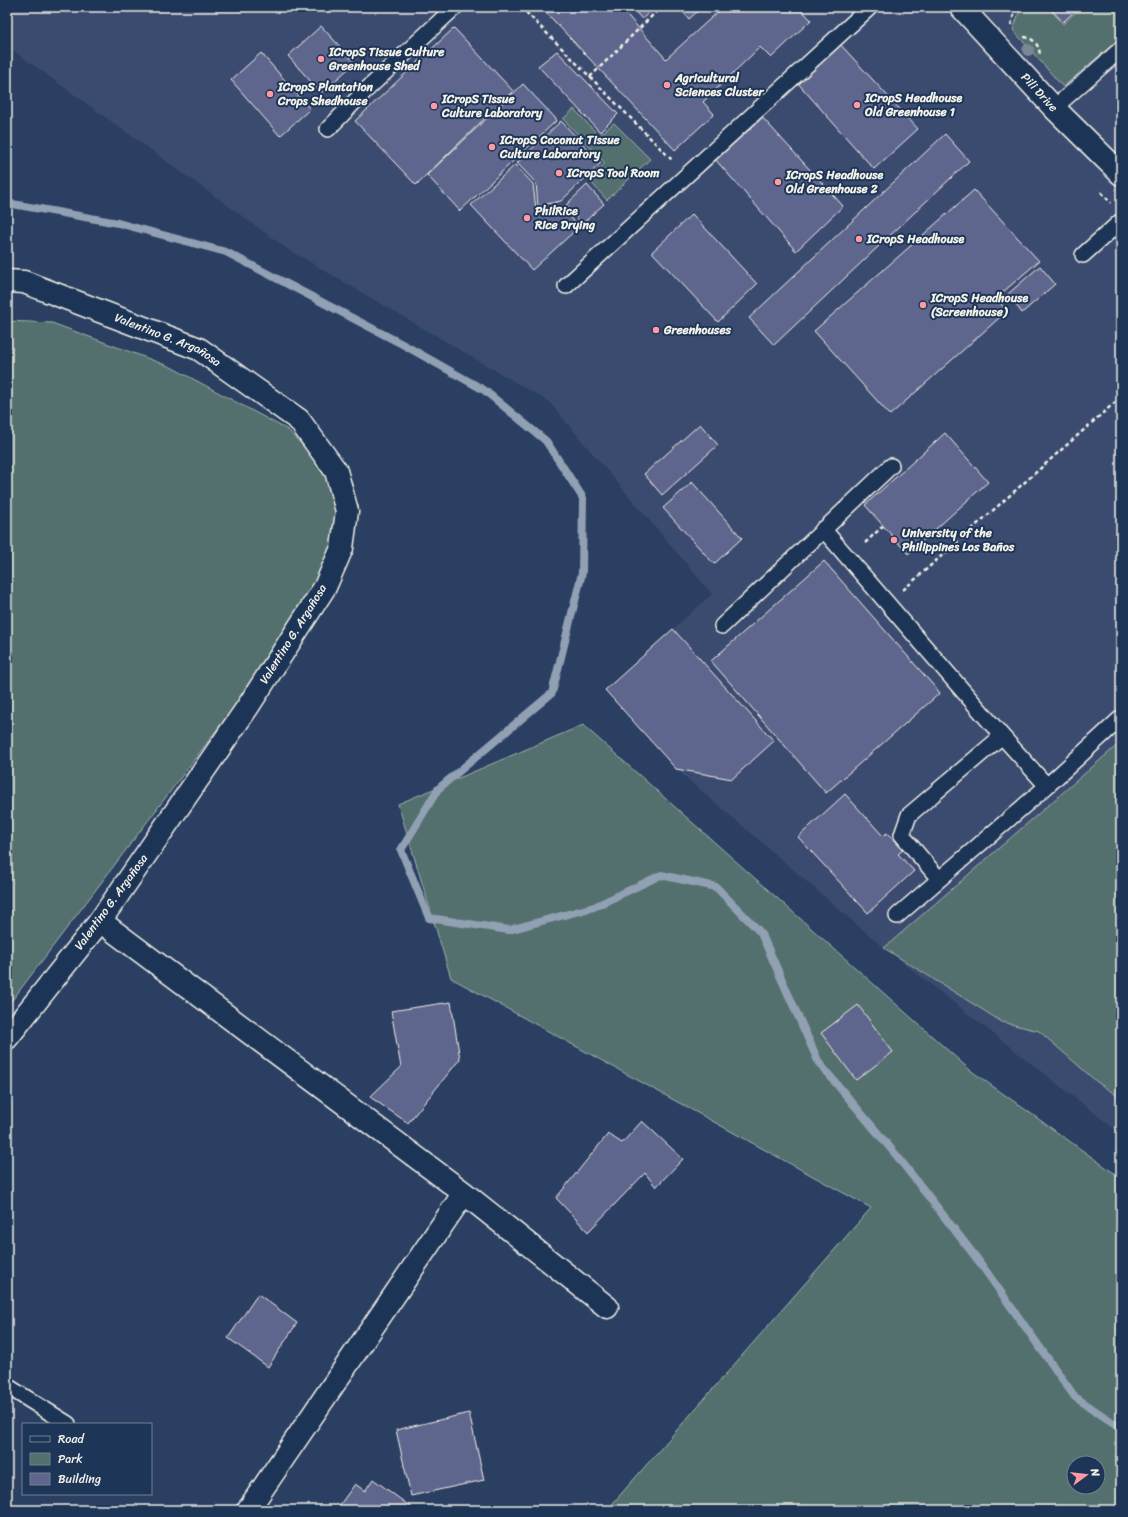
<svg xmlns="http://www.w3.org/2000/svg" width="1128" height="1517" font-family="Sriracha,sans-serif">
  <rect width="100%" height="100%" fill="#2a3f62"/>
  <filter id="ink" filterUnits="userSpaceOnUse"><feTurbulence type="fractalNoise" baseFrequency=".025" numOctaves="2"/><feDisplacementMap in="SourceGraphic" scale="8" xChannelSelector="R" yChannelSelector="G"/><feConvolveMatrix kernelMatrix="1 2 1 2 8 2 1 2 1" color-interpolation-filters="sRGB"/></filter>
  <g filter="url(#ink)">
    <path fill="#3a4b6f" d="M7,7H1121V1134L884,948L676,769L605,690L712,594L549,402L289,250L7,46Z"/>
    <path fill="#53706e" stroke="#a4b0ab" fill-rule="evenodd" d="M1021,7H1048L1063,24L1081,7H1121V37L1063,87L1013,30Z
      M574,109L599,136L614,123L650,159L607,200L588,179L605,163L563,119Z
      M7,321L52,323L171,367L288,430L330,474L342,536L297,624L7,1007Z
      M583,725L970,1070L1121,1178V1510H607L871,1208L451,978L398,804ZM1074,1463H1098V1487H1074Z
      M1121,742V1098L1097,1082L1039,1031L1002,1022L884,948Z"/>
    <g fill="none" stroke-linecap="round" stroke-linejoin="round">
      <path stroke="#91a1b3" stroke-width="8" d="M7,203L118,223L226,252L404,345L484,390L546,441L583,498L582,573L552,693L438,789L401,850L429,918L509,930L594,907L661,875L716,887L761,933L819,1063L897,1156L978,1260L1075,1397L1121,1428"/>
    </g>
    <path fill="#5f668d" stroke="#f4f1e8" d="M541,7H620L666,59L721,9L720,7H799L811,20L771,58L760,47L703,102L714,114L675,150Z
      M631,7H655L642,19Z
      M679,7H702L689,19Z
      M1049,7H1079L1063,22Z
      M321,26L355,63L321,93L288,56Z
      M454,28L513,91L416,185L355,121Z
      M839,43L918,129L874,169L796,81Z
      M557,51L618,114L600,132L538,66Z
      M261,53L310,109L280,136L231,80Z
      M523,84L557,120L460,211L427,175Z
      M760,115L843,206L796,251L714,158Z
      M561,121L601,163L561,201L538,206L536,183L517,163Z
      M945,134L969,161L774,345L749,318Z
      M515,165L533,184L536,209L561,206L579,227L532,270L471,205Z
      M587,185L604,204L582,224L566,205Z
      M974,190L1039,261L996,298L1007,311L890,415L814,331Z
      M692,214L757,284L718,322L652,252Z
      M1040,266L1055,284L1022,313L1008,294Z
      M700,424L718,445L662,495L644,474Z
      M945,433L988,482L908,554L865,505Z
      M692,482L742,538L714,564L663,508Z
      M824,561L940,693L826,793L711,661Z
      M673,629L774,741L732,779L676,769L605,690Z
      M845,794L883,836L887,833L903,850L898,854L914,871L868,913L798,837Z
      M451,1002L460,1059L408,1123L370,1097L401,1067L391,1011Z
      M858,1005L893,1052L856,1080L821,1033Z
      M642,1121L683,1159L656,1187L645,1173L588,1232L556,1198L608,1134L622,1143Z
      M258,1294L297,1323L268,1367L228,1338Z
      M469,1413L484,1480L411,1496L396,1430Z
      M373,1479L415,1510H336L355,1484L365,1491Z"/>
    <g fill="none" stroke-linecap="round" stroke-linejoin="round">
      <g stroke="#f4f1e8" stroke-width="18">
        <path id="service" d="M1054,108L1121,49
          M328,129L364,92L455,7
          M1083,255L1121,221
          M566,286L870,7
          M823,529L1002,736L1047,786
          M722,626L891,466
          M939,879L902,835L909,815L1002,736
          M897,916L1047,786L1121,718
          M7,1386L68,1424"/>
      </g>
      <g stroke="#f4f1e8" stroke-width="25">
        <path id="minor" d="M100,921L464,1193L607,1307
          M248,1510L464,1193"/>
      </g>
      <g stroke="#f4f1e8" stroke-width="25">
        <g id="tertiary">
          <path id="s1" d="M961,7L1054,108L1121,174"/>
          <path id="s2" d="M7,281L24,282L199,349L299,420L336,471L347,511L342,548L325,587L247,708L100,921L7,1038"/>
        </g>
      </g>
      <path stroke="#f4f1e8" stroke-width="2.5" stroke-dasharray="4 3" stroke-linecap="butt" d="M521,7L672,160
        M1011,25L1016,7
        M1024,37C1034,38 1039,45 1040,55
        M590,77L661,7
        M1101,192L1111,203
        M865,543L883,526
        M903,590L1121,397"/>
      <use href="#service" stroke="#1d3557" stroke-width="15"/>
      <use href="#minor" stroke="#1d3557" stroke-width="22"/>
      <use href="#tertiary" stroke="#1d3557" stroke-width="22"/>
    </g>
    <circle fill="#7a8894" cx="1028" cy="50" r="6"/>
  </g>
  <g fill="#ff9aa2" stroke="#1d3557" stroke-width="1.5">
    <circle cx="321" cy="59" r="4"/>
    <circle cx="667" cy="85" r="4"/>
    <circle cx="270" cy="94" r="4"/>
    <circle cx="857" cy="105" r="4"/>
    <circle cx="434" cy="106" r="4"/>
    <circle cx="492" cy="147" r="4"/>
    <circle cx="559" cy="173" r="4"/>
    <circle cx="778" cy="182" r="4"/>
    <circle cx="527" cy="218" r="4"/>
    <circle cx="859" cy="239" r="4"/>
    <circle cx="923" cy="305" r="4"/>
    <circle cx="656" cy="330" r="4"/>
    <circle cx="894" cy="540" r="4"/>
  </g>
  <g text-anchor="middle" stroke-width="4" stroke-linejoin="round" paint-order="stroke">
    <g font-size="12" font-weight="bold" fill="#f4f1e8" stroke="#1d3557" text-anchor="start">
      <text x="329" y="56">ICropS Tissue Culture<tspan x="329" dy="14">Greenhouse Shed</tspan></text>
      <text x="675" y="82">Agricultural<tspan x="675" dy="14">Sciences Cluster</tspan></text>
      <text x="278" y="91">ICropS Plantation<tspan x="278" dy="14">Crops Shedhouse</tspan></text>
      <text x="865" y="102">ICropS Headhouse<tspan x="865" dy="14">Old Greenhouse 1</tspan></text>
      <text x="442" y="103">ICropS Tissue<tspan x="442" dy="14">Culture Laboratory</tspan></text>
      <text x="500" y="144">ICropS Coconut Tissue<tspan x="500" dy="14">Culture Laboratory</tspan></text>
      <text x="567" y="177">ICropS Tool Room</text>
      <text x="786" y="179">ICropS Headhouse<tspan x="786" dy="14">Old Greenhouse 2</tspan></text>
      <text x="535" y="215">PhilRice<tspan x="535" dy="14">Rice Drying</tspan></text>
      <text x="867" y="243">ICropS Headhouse</text>
      <text x="931" y="302">ICropS Headhouse<tspan x="931" dy="14">(Screenhouse)</tspan></text>
      <text x="664" y="334">Greenhouses</text>
      <text x="902" y="537">University of the<tspan x="902" dy="14">Philippines Los Baños</tspan></text>
    </g>
    <g font-size="12" fill="#f4f1e8" stroke="#1d3557">
      <text dy="4" stroke="none"><textPath href="#s1" startOffset="116">Pili Drive</textPath></text>
      <text dy="4" stroke="none"><textPath href="#s2" startOffset="172">Valentino G. Argañosa</textPath></text>
      <text transform="translate(293 634) rotate(-58)" y="4">Valentino G. Argañosa</text>
      <text transform="translate(111 902) rotate(-54)" y="4">Valentino G. Argañosa</text>
    </g>
  </g>
  <rect width="1128" height="1517" fill="none" stroke="#1d3557" stroke-width="24"/>
  <rect x="12" y="12" width="1104" height="1493" fill="none" stroke="#f4f1e8" stroke-width="1.5" filter="url(#ink)"/>
  <rect x="22" y="1423" width="130" height="72" fill="#1d3557" stroke="#738091"/>
  <rect x="30" y="1436" width="20" height="6" fill="#1d3557" stroke="#738091"/>
  <text x="58" y="1443" font-size="12" fill="#f4f1e8">Road</text>
  <rect x="30" y="1453" width="20" height="12" fill="#53706e" stroke="#738091"/>
  <text x="58" y="1463" font-size="12" fill="#f4f1e8">Park</text>
  <rect x="30" y="1473" width="20" height="12" fill="#5f668d" stroke="#738091"/>
  <text x="58" y="1483" font-size="12" fill="#f4f1e8">Building</text>
  <g transform="translate(1086 1475) rotate(75)"><circle r="19" fill="#1d3557" stroke="#738091"/>
  <path d="M0-3L7 15L0 10L-7 15Z" fill="#ff9aa2"/>
  <text y="-6" font-size="11" font-weight="bold" text-anchor="middle" fill="#f4f1e8">N</text>
  </g>
</svg>
